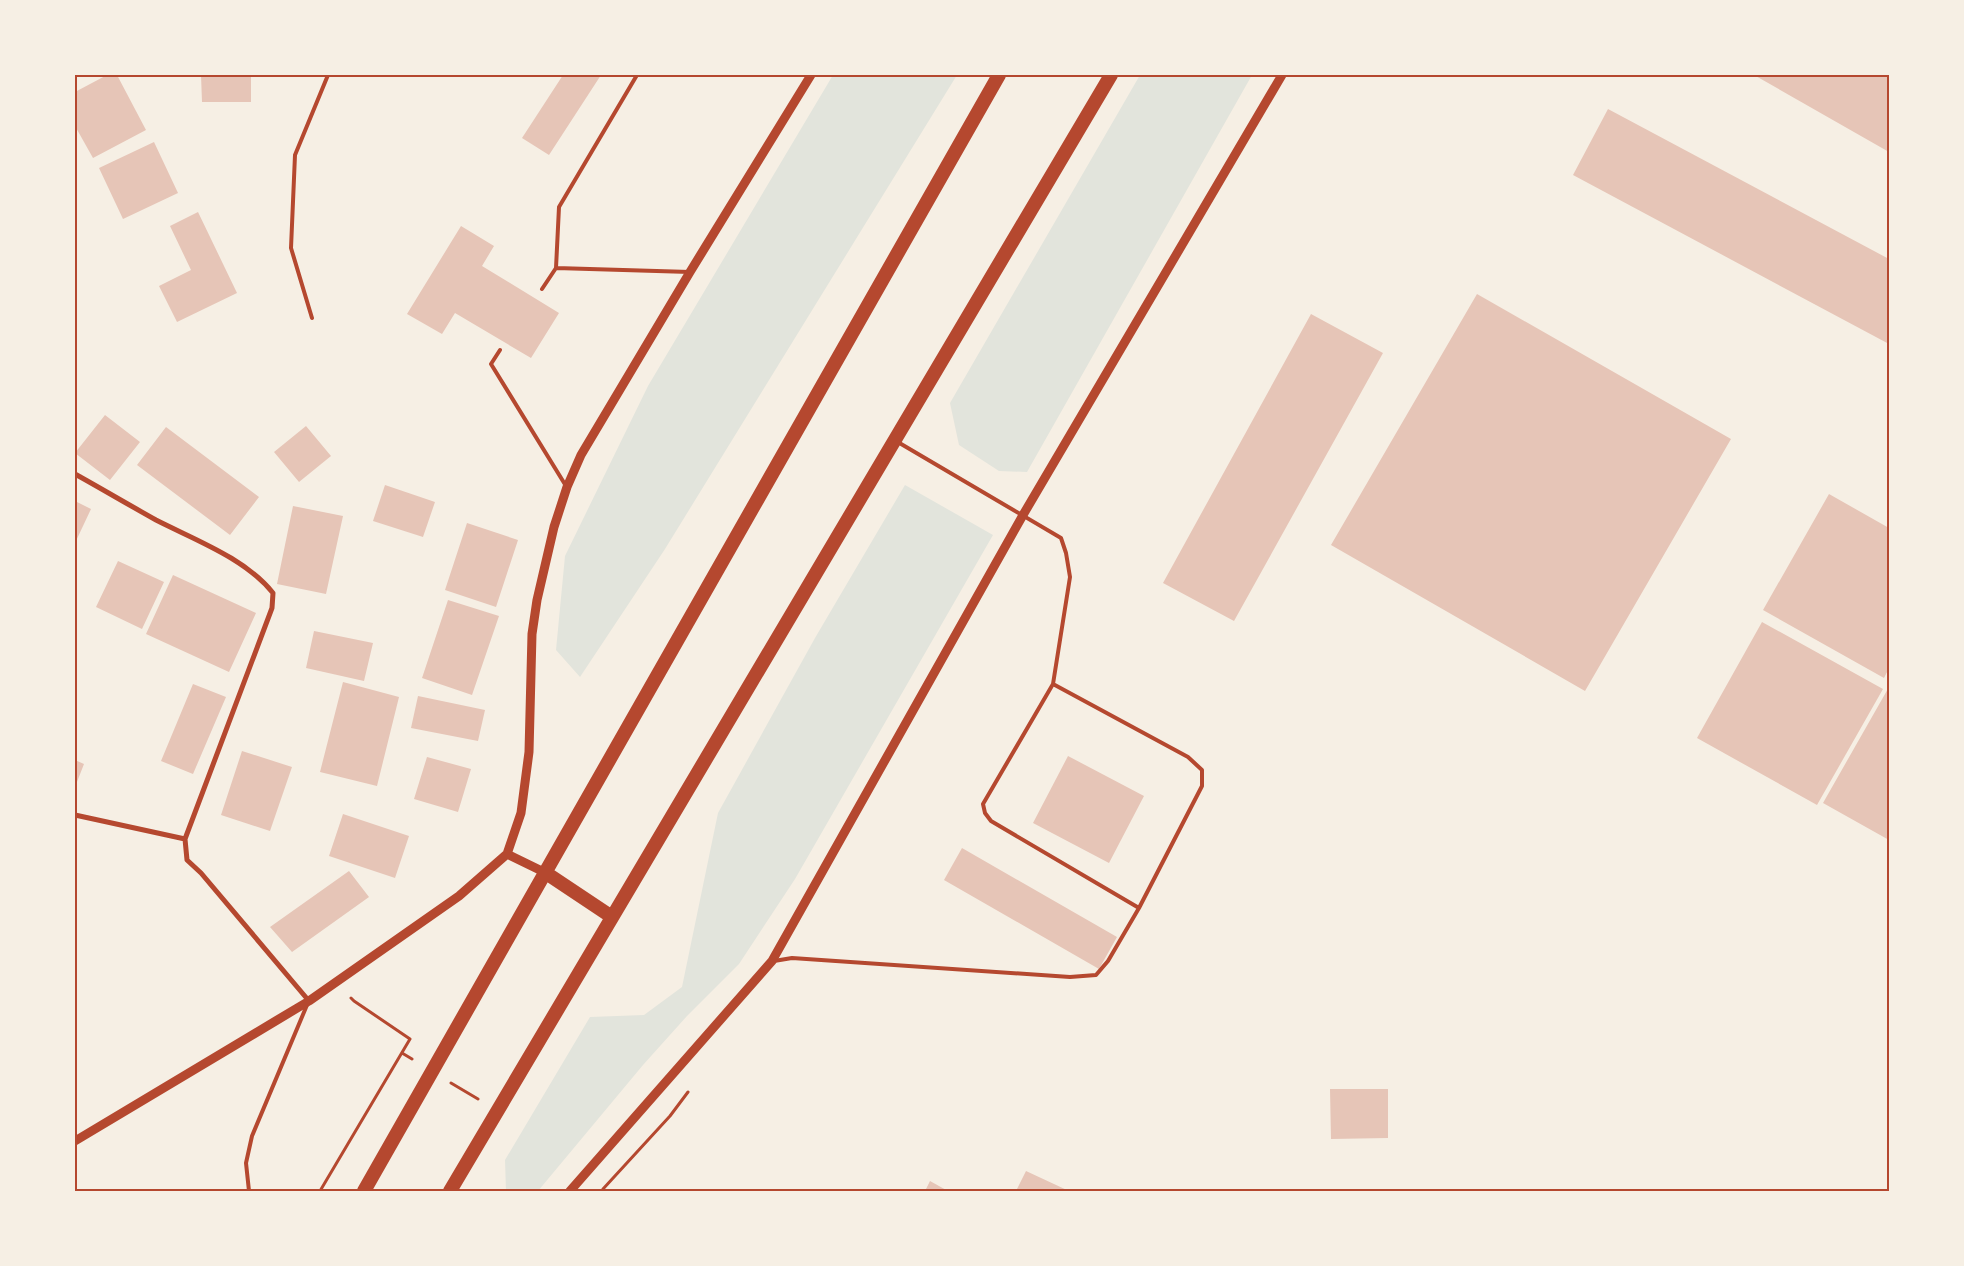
<svg xmlns="http://www.w3.org/2000/svg" width="1964" height="1266" font-family="Ubuntu,sans-serif">
  <rect width="100%" height="100%" fill="#f6efe4"/>
  <path fill="#e2e4dc" d="M833,75H957L665,549L580,677L556,650L565,556L648,386Z
    M1140,75H1252L1027,472L999,471L959,445L950,403Z
    M905,485L993,535L795,879L739,964L687,1016L643,1065L538,1191H506L505,1160L590,1017L644,1015L682,987L718,813L815,638Z"/>
  <path fill="#e6c5b7" d="M107,75H117L146,130L93,158L75,126V92Z
    M201,75H251V102H202Z
    M563,75H601L549,155L522,138Z
    M1754,75H1889V152Z
    M1608,109L1889,259V344L1573,175Z
    M154,142L178,193L123,219L99,168Z
    M198,212L237,293L177,322L159,286L191,270L170,226Z
    M461,226L494,246L482,266L559,313L531,358L455,313L442,334L407,314Z
    M1477,294L1731,439L1585,691L1331,545Z
    M1311,314L1383,353L1234,621L1163,583Z
    M105,415L140,442L110,480L75,453Z
    M306,426L331,456L299,482L274,452Z
    M166,427L259,497L230,535L137,465Z
    M385,485L435,502L423,537L373,521Z
    M1829,494L1889,528V668L1884,678L1763,610Z
    M75,501L91,509L75,543Z
    M293,506L343,516L326,594L277,584Z
    M467,523L518,540L496,607L445,590Z
    M118,561L164,582L142,629L96,607Z
    M173,575L256,613L229,672L146,634Z
    M448,600L499,616L472,695L422,678Z
    M1762,622L1883,689L1817,805L1697,738Z
    M314,631L373,643L364,681L306,668Z
    M343,682L399,697L377,786L320,772Z
    M193,684L226,697L193,774L161,761Z
    M1889,687V840L1823,803Z
    M418,696L485,710L478,741L411,728Z
    M242,751L292,767L270,831L221,815Z
    M1068,756L1144,796L1109,863L1033,823Z
    M427,757L471,769L458,812L414,799Z
    M75,760L84,764L75,787Z
    M343,814L409,836L395,878L329,856Z
    M962,848L1117,937L1099,969L944,880Z
    M349,871L369,897L292,952L270,927Z
    M1330,1089H1388V1138L1331,1139Z
    M1026,1171L1069,1191H1016Z
    M930,1181L948,1191H925Z"/>
  <g fill="none" stroke-linecap="round" stroke-linejoin="round">
    <path stroke="#b5482f" stroke-width="3" d="M402,1053L412,1059
      M451,1083L478,1099
      M603,1189L670,1116L688,1092
      M320,1191L410,1039L354,1001L351,998"/>
    <path stroke="#b5482f" stroke-width="4" d="M556,268L559,207L637,75
      M542,289L556,268L690,272
      M312,318L291,248L295,155L328,75
      M500,350L491,364L566,486
      M1053,684L983,804L985,813L991,821L1139,908
      M774,961L792,958L1070,977L1096,975L1108,961L1139,908L1202,786V770L1188,757L1053,684L1070,577L1066,553L1061,538L896,441
      M249,1191L246,1163L252,1136L307,1005"/>
    <path stroke="#b5482f" stroke-width="5" d="M75,474C102,489 129,505 156,520C195,540 245,558 273,593L272,608L185,839L187,860L201,873L309,1001
      M75,815L185,839"/>
    <path stroke="#b5482f" stroke-width="9" d="M507,854L521,813L529,752L532,634L537,600L554,527L567,487L581,455L690,272L811,75
      M75,1141L309,1001L459,896L507,854L546,873
      M570,1191L772,961L1023,515L1282,75"/>
    <path stroke="#b5482f" stroke-width="14" d="M546,873L612,917
      M364,1191L999,75
      M450,1191L1111,75"/>
  </g>
  <rect width="1964" height="1266" fill="none" stroke="#f6efe4" stroke-width="152"/>
  <rect x="76" y="76" width="1812" height="1114" fill="none" stroke="#b5482f" stroke-width="2"/>
</svg>
